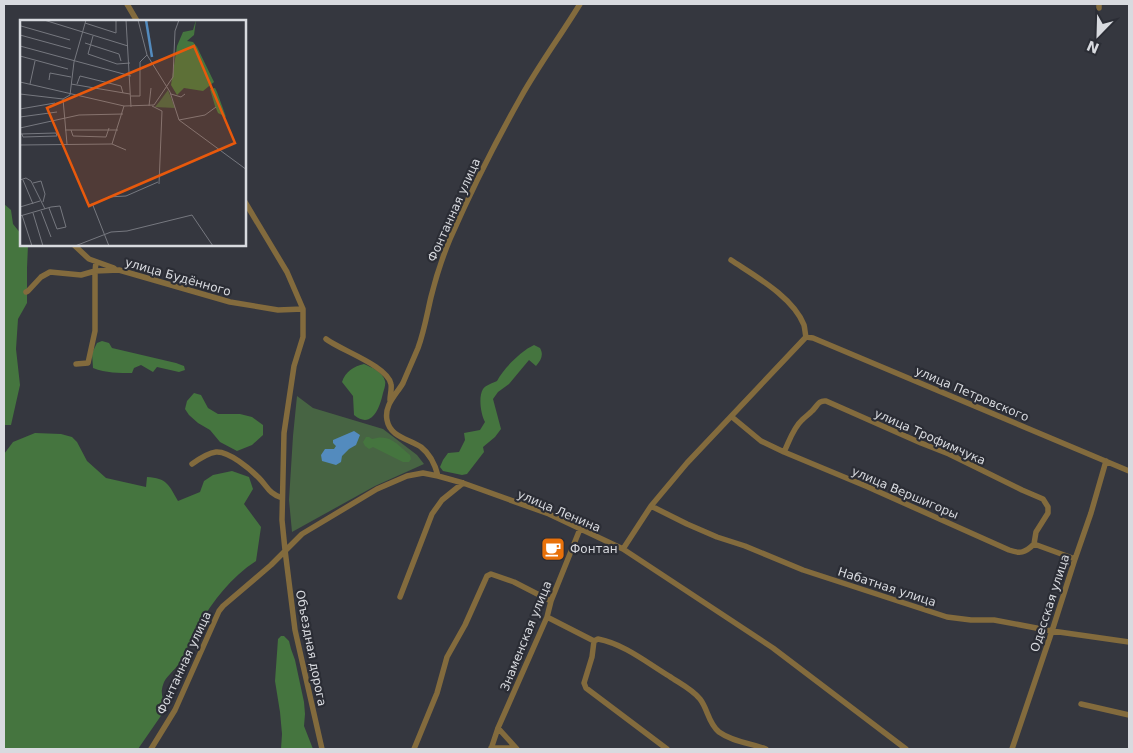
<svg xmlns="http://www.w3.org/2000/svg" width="1133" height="753" font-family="'DejaVu Sans',sans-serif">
  <rect width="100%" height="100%" fill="#35373f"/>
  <path fill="#476443" d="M297,396L313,408L383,429L417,455L424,464L375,486L292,532L289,500L293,436Z"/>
  <path fill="#45753f" d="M4,204L11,210L13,224L21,234V245H28L27,268V303L18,319L16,349L20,385L11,425H4Z
    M102,341L109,343L112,348L176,363L184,366L185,370L179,372L157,367L153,372L141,365L134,368L132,373C119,373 106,373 93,368L92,353L97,343Z
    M534,345L540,348C544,355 541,360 536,366L529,360L509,384L498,392L493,399L501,429L495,437L483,447L484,452L467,474L462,475L443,471L440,467L443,460L448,453L459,452L465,440L464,433L480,430L485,422C481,415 478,397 483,389C486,385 493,383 497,381C504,368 521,351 534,345Z
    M364,364C371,367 383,372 385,381C386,384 384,390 383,393C380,407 372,430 354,415L353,396L342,382C345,372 354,366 364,364Z
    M194,393L201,395L208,408L218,414H240L252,417L263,425V435L252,445L237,451L220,442L210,430L198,423L189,415L185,409L187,401Z
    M35,433L61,434L72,437L77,442L87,461L106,478L146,487L147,477C167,478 169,485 178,501L200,492L204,481L213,475L232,471L249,477L253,489L244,504L261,527L256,561C230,578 214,600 198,626C191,638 186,652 179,664C174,671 165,677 163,685C160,694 163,700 167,707L138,749H4V454L13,442Z
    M366,437H369L372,439C390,433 398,445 410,455L411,459L409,462H403L373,447L369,449L365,446L363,442Z
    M281,636H284L289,641L291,649L295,660L304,702L305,714L304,726L313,749H281L282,734L280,712L275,681L278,639Z"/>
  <path fill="#538bbe" d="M354,431L360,435L356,445L349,449L342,456L341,462L336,465L322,461L321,455L325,449H334L336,446L333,443V440Z"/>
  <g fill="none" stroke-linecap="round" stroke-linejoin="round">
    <path stroke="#836b3d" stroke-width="5.5" d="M127,4L137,21
      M1099,4V8
      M245,202L287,272L303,309V337L294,366L284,433L282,520L285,550L295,630L322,749
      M74,245L89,259L114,268
      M731,260C755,276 793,297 804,325C805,329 805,333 806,337
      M26,292L28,291L41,277L50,272L81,275L95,271L119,270L230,302L278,310L303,309
      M326,339C340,350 388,366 391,384C392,389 390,395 390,400
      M76,364L88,363L95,331V271L96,262
      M732,417L761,441L784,452L868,487L1009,550C1020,554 1025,553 1034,544L1075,559
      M784,452C789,442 793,428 802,420C805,417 808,415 811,412C817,407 818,400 826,401L921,443L949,454L1022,490L1043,499L1048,507V513L1036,532L1034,544
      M192,464C199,459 208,453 216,452C229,451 250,469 259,478C268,487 268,493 282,498
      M438,476C435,464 430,454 421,447C409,439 390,437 387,420C384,405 396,395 403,383C408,371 413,360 418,348C424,332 427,314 431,297C436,277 442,258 450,239C471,191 495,143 521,97C539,65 561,35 580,4
      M651,506L687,524L717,537L745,546L803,570L947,617L971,620H994L1052,631L1129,642
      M623,549L651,506L687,463L806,337L813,338L1129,471
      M400,597L432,514L442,500L463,483
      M547,617L594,641L598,639C624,644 646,662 669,676C679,683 692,689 700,699C708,709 708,723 719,732C733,742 750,743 766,749
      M594,641L592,657L584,683L586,688L667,749
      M1081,704L1129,715
      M498,728L517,749
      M491,748H515
      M151,749L175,710L219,611L223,606L271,565L302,534L377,489L407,476L423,473L438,476L463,483L549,514L623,549L773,648L906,749
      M414,749L437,693L447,657L465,625L487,576L491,574L514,582L551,601
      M491,749L498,728L547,617L551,601L580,529
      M1012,749L1052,631L1075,559L1091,513L1106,461"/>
  </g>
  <defs>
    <g id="cafe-square" transform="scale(1.25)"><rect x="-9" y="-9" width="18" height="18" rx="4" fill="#e8710a" stroke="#2b2d35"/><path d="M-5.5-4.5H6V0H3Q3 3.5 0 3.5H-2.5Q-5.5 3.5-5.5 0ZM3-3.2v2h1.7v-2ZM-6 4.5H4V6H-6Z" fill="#fff"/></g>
  </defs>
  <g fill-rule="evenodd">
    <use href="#cafe-square" x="553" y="549"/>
  </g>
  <g text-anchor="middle" stroke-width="4.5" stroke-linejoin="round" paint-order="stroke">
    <g font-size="12" fill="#d8dadf" stroke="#2b2d35">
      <text transform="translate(454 210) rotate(-66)" y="4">Фонтанная улица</text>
      <text transform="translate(178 277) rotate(16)" y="4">улица Будённого</text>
      <text transform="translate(972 394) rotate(23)" y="4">улица Петровского</text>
      <text transform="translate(930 437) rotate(24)" y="4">улица Трофимчука</text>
      <text transform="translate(905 493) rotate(23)" y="4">улица Вершигоры</text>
      <text transform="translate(559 511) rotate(23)" y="4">улица Ленина</text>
      <text transform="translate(887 587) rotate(18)" y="4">Набатная улица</text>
      <text transform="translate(1050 603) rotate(-72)" y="4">Одесская улица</text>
      <text transform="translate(526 636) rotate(-68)" y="4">Знаменская улица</text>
      <text transform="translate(311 648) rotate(79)" y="4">Объездная дорога</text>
      <text transform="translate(184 663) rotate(-65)" y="4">Фонтанная улица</text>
    </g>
    <g font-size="12" fill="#d8dadf" stroke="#2b2d35" text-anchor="start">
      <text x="570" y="553">Фонтан</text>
    </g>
  </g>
  <g transform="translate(20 20)">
    <rect width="226" height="226" fill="#35373f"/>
    <path d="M148,70L155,88L135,87L140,81Z" fill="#476443"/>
    <path d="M176,0L174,15L167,21L173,22L177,27L194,62L183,71L164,68L157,75L151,65L157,26L163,12L173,10ZM195,68L197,72L206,97L198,93L195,86L190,69Z" fill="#45753f"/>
    <path fill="none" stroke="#538bbe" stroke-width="2.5" d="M126,0L132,37"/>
    <path fill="none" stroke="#76787f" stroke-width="1" d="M24,0L108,26M106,0L111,87M118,0L127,35L150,72L159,100L227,150M65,3L96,13V0M1,6L50,20M0,15L51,29M73,16L68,34L97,44L110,43M65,23L99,34L101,41M0,26L111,56M0,36L48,49M29,60L30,53L51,57M0,62L104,86L134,85L153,57L155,11L159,0M10,64L15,41M51,64L110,74M57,64L60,56L101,66L103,73M0,74L43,79M151,74L161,77L165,74M50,75L54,42L66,0M111,76H120V42L127,35M129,86L131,68M132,86L142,91L139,164M0,89L35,83M0,97L37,92M159,100L185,95L196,87M0,108L59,95L103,94M45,110H98M51,110L53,116L86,117L89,108M0,114L36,113M2,114L3,117L37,116L36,113M47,124L43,79L50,75M92,124L106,130M0,125L92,124L104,86M0,160L6,158L11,161L25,189M3,160L13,184M13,163L21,161L25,174L23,182M88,177L106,176L138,162M72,183L89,226M0,187L20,181M21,191L31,217M13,193L23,226M2,195L12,226M0,196L31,187L40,186L46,207L37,209L29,188M55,226L91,212L107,211L172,195L193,226"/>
    <path fill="#e8590c" fill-opacity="0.15" stroke="#e8590c" stroke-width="2.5" d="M174,26L215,123L69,186L27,88Z"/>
    <rect width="226" height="226" fill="none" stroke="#d8dadf" stroke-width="2.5"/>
  </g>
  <rect width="1133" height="753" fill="none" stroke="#d8dadf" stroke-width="10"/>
  <g transform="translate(1098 35) rotate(203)" stroke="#2b2d35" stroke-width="4" paint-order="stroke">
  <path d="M0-4L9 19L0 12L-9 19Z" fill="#d8dadf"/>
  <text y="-8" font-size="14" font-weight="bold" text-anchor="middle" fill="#d8dadf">N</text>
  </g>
</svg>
